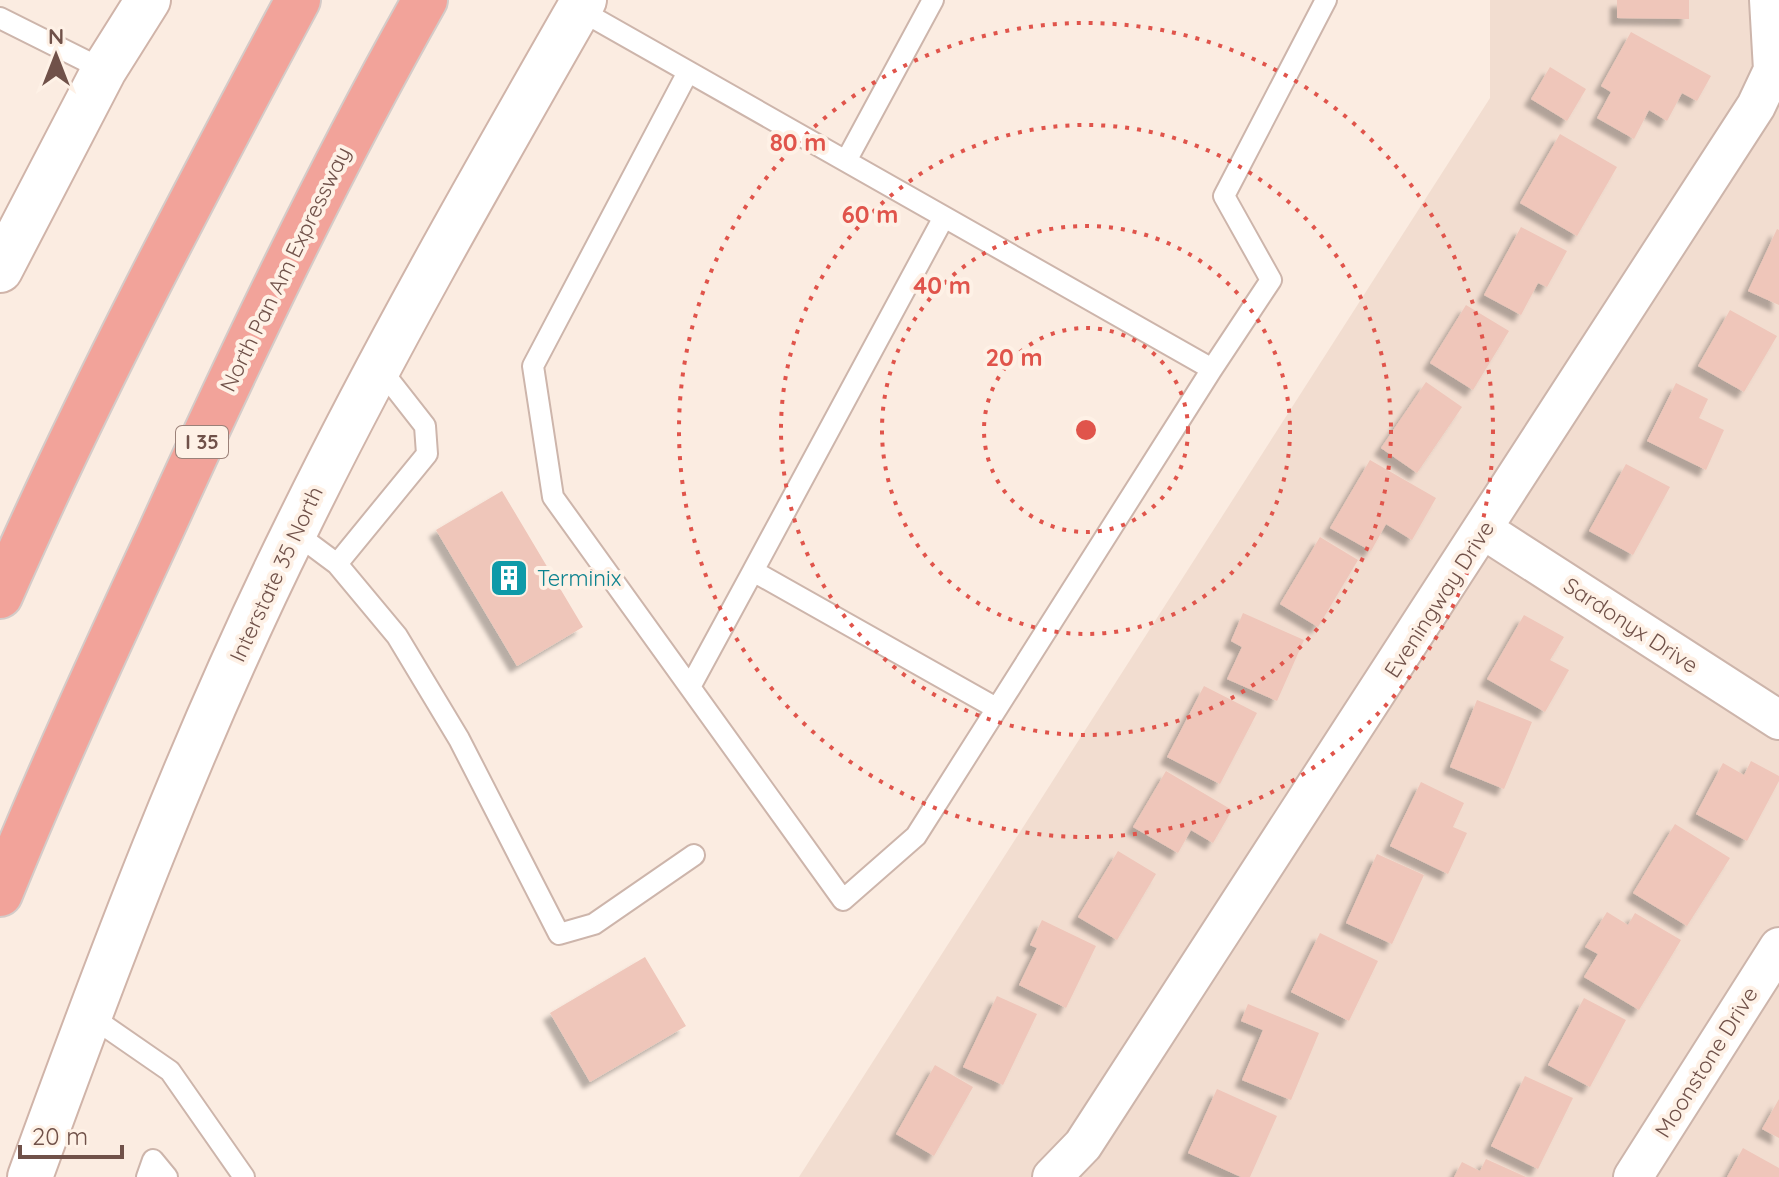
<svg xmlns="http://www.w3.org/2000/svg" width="1779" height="1177" font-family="Quicksand,sans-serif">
  <defs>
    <filter id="shadow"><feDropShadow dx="-7" dy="7" stdDeviation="2" flood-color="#0004"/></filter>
  </defs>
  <rect width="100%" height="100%" fill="#fbece1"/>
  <path fill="#f2ddd0" d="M1490,0H1779V1177H799L1490,98Z"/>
  <path fill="#efc6ba" filter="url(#shadow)" d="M1617,0H1689V19L1617,18Z
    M1631,32L1711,76L1697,101L1682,93L1667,121L1649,110L1634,139L1597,118L1611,92L1601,86Z
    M1550,67L1586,89L1567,121L1531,99Z
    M1560,134L1617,167L1577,236L1520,203Z
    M1521,227L1567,251L1547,287L1538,283L1521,315L1484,295Z
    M1777,229L1779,230V305L1748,291Z
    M1466,305L1509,331L1473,390L1430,363Z
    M1730,310L1777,336L1744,392L1698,366Z
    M1426,382L1462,407L1417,473L1381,448Z
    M1676,383L1708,399L1699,418L1724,430L1706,470L1647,441Z
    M1370,460L1436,498L1412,540L1386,524L1371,551L1330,528Z
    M1626,464L1670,487L1633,555L1589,531Z
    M502,491L583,627L517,666L436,530Z
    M1320,537L1358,560L1318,627L1280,604Z
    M1243,613L1304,640L1277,701L1227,679L1242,647L1231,641Z
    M1524,615L1564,637L1550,660L1569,670L1545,712L1487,679Z
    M1204,686L1257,713L1220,784L1167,757Z
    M1477,700L1532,722L1504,789L1450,767Z
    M1751,761L1779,776V781L1747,841L1696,814L1723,763L1744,775Z
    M1166,771L1232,810L1213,843L1191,830L1178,853L1133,827Z
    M1421,782L1464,803L1453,827L1467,833L1448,874L1390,846Z
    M1675,824L1730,858L1687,926L1633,893Z
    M1118,851L1156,874L1117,940L1078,917Z
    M1377,854L1424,875L1392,944L1346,923Z
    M1607,912L1628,925L1635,913L1681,940L1639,1010L1584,977L1598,954L1585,947Z
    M1042,920L1096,946L1066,1008L1019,985L1037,948L1030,945Z
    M1320,933L1378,961L1349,1021L1291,992Z
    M645,957L686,1026L590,1082L550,1013Z
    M997,996L1037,1014L1003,1085L963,1067Z
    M1584,998L1626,1020L1590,1087L1548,1065Z
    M1248,1004L1319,1033L1291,1100L1242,1080L1263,1030L1241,1021Z
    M935,1065L973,1087L934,1156L896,1134Z
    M1525,1076L1573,1098L1538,1169L1491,1146Z
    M1217,1089L1277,1116L1250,1177H1241L1188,1153Z
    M1779,1099V1138L1762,1129Z
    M1743,1148L1779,1168V1177H1727Z
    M1486,1159L1526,1177H1454L1462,1162L1480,1171Z"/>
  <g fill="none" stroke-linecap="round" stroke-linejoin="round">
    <g stroke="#cdb5ab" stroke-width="24">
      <path id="lane" d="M578,9L1212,369L1271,280L1224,196L1326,0
        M0,18L104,70
        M688,72L533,366L553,497L843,900L916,836L1212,369
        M846,161L933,0
        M944,217L753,571L996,708
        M294,532L337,564L397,636L459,739L559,934L594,924L694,855
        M337,564L427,454L425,426L378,366
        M690,687L753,571
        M89,1015L170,1071L244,1177
        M147,1177L153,1160L167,1177"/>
    </g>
    <g stroke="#cdb5ab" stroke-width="42">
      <path id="street" d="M1484,530L1779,720
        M1052,1177L1083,1145L1756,106L1773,70L1769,0
        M1633,1177L1779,947"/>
    </g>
    <g stroke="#d0b4a9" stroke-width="48">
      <path id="secondary" d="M0,270L104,70L148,0
        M30,1177C110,957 192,739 296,529C384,349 484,175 584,0"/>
    </g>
    <g stroke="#d4cbc8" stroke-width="48">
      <path id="highway" d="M0,596C89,393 193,196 298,0
        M0,894C49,773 104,654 159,535C241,354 327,174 425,0"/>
    </g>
    <use href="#lane" stroke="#fff" stroke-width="20"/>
    <use href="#street" stroke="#fff" stroke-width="38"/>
    <use href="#secondary" stroke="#fff" stroke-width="44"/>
    <use href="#highway" stroke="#f2a39a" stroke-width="44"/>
  </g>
  <g fill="none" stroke="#e0544b" stroke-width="4" stroke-dasharray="4 8">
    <circle cx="1086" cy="430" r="102"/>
    <circle cx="1086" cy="430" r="204"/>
    <circle cx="1086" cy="430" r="305"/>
    <circle cx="1086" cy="430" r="407"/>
  </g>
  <defs>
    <g id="building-square" transform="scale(2)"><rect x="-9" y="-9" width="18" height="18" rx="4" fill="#0f9aa8" stroke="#fef1e6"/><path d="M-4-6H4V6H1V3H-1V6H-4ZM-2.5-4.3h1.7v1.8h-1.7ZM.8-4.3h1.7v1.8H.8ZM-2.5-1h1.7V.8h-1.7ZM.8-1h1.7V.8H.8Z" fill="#fff"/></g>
  </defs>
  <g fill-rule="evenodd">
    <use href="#building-square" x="509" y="578"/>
  </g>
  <g text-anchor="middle" stroke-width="8" stroke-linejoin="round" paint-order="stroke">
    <rect fill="#fef1e6" stroke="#9b8178" stroke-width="2" x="176" y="426" width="52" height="32" rx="6"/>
    <g font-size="20" font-weight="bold" fill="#705149">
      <text x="202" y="449">I 35</text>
    </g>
    <g font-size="22" fill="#705149" stroke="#fef1e6">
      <text transform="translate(285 269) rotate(-64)" y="8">North Pan Am Expressway</text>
      <text transform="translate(276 574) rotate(-65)" y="8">Interstate 35 North</text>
      <text transform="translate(1439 599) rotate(-57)" y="8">Eveningway Drive</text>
      <text transform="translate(1631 625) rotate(33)" y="8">Sardonyx Drive</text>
      <text transform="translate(1706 1062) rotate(-58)" y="8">Moonstone Drive</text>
    </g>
    <g font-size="22" fill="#0d838f" stroke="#fef1e6" text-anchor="start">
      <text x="537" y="586">Terminix</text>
    </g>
  </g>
  <circle cx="1086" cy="430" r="12" fill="#e0544b" stroke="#fef1e6" stroke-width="4"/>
  <g font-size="24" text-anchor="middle" font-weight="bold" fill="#e0544b" stroke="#fef1e6" stroke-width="8" stroke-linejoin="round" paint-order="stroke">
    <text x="798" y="151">80 m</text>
    <text x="870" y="223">60 m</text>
    <text x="942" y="294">40 m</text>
    <text x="1014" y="366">20 m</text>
  </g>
  <g transform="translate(56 56)" stroke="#fef1e6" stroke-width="6" paint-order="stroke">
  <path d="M0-6L14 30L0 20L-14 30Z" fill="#705149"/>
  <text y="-12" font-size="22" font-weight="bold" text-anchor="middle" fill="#705149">N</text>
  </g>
  <path d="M20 1145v12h102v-12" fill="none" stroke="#705149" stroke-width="4"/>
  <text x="32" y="1145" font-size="24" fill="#705149" stroke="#fef1e6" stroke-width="6" paint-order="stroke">20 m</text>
</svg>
